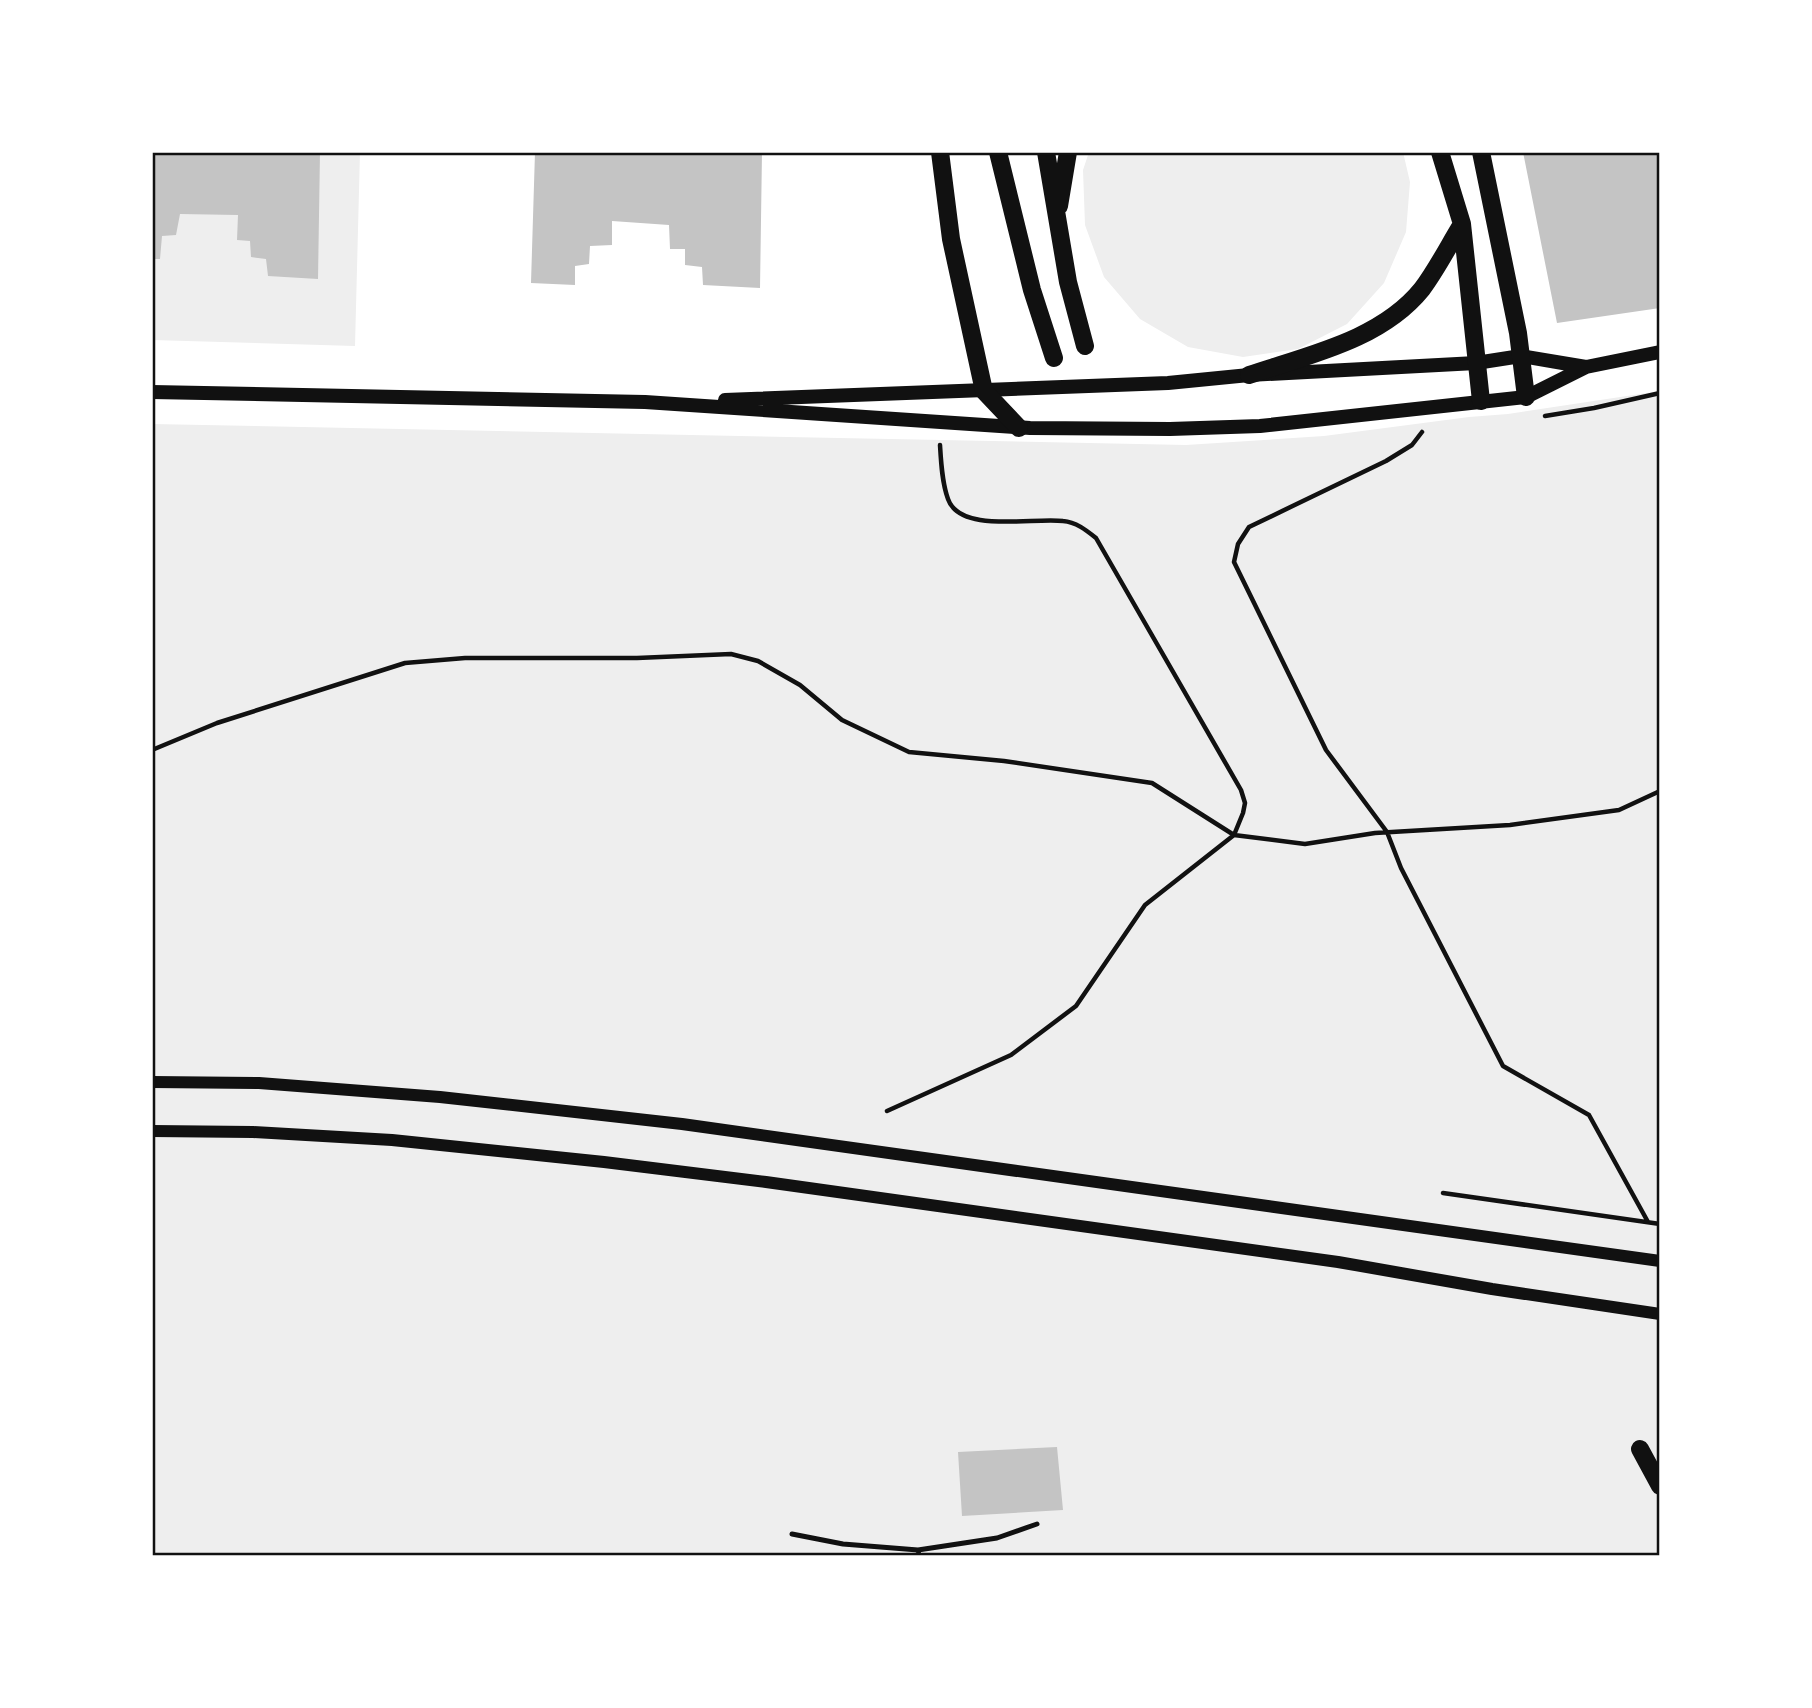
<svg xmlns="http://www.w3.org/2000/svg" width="1812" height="1708" font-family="'Noto Serif',serif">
  <rect width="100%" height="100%" fill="#fff"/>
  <path fill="#eee" d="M152,152H360L355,346L152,340Z
    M1089,152H1403L1410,182L1406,232L1384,283L1347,324L1298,349L1243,357L1188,347L1140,319L1104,277L1085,225L1083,170Z
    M1660,391V1556H152V424L1186,445L1324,436L1469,417L1508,414Z"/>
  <path fill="#c4c4c4" d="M152,152H320L318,279L268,276L266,259L251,257L250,241L237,240L238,215L180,214L176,235L162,236L160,259H152Z
    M535,152H762L760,288L703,285L702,267L685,265V249H670L669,225L612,221V245L590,246L589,264L575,266V285L531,283Z
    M1523,152H1659L1660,308L1557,323Z
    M1057,1447L1063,1510L962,1516L958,1452Z"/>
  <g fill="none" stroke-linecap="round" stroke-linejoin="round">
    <path stroke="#111" stroke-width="4.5" d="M1545,416L1594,408L1660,393
      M1422,432L1412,445L1386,461L1249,527L1238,544L1234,562L1326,750L1387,832L1401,868L1503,1066L1589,1115L1648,1222
      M152,750L217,723L405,663L465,658H637L731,654L758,661L800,685L842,720L909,752L1004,761L1152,783L1234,835L1305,844L1375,833L1510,825L1619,810L1660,791
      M887,1111L1011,1055L1076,1006L1145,905L1234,835L1243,813L1245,803L1241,790L1096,538C1086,530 1076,522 1063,521C1034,517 960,534 948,499C942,483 941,462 940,445
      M1443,1193L1660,1224"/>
    <path stroke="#111" stroke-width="5" d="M792,1534L843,1544L918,1550
      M919,1556L918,1550L997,1538L1037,1524"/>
    <path stroke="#111" stroke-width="12" d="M152,1082L259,1083L440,1097L682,1124L1660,1261
      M152,1131L253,1132L392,1140L604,1162L766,1182L1338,1262L1492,1289L1660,1314"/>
    <path stroke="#111" stroke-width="14" d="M152,392L645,402L1030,428L1170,429L1260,426L1526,397L1586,367L1660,352
      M725,400L1168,383L1249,375L1476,363L1521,356L1586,367"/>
    <path stroke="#111" stroke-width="18" d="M940,152L951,239L984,391L1019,428
      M998,152L1032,290L1054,358
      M1046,152L1068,282L1085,346
      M1440,152L1462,224L1481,401
      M1481,152L1518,333L1526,397
      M1059,206L1068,152
      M1249,375C1308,355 1381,340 1422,289C1437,269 1449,245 1462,224
      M1640,1449L1660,1486"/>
  </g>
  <rect width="1812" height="1708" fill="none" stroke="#ffffff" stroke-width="308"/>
  <rect x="154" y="154" width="1504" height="1400" fill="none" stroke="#111" stroke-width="2.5"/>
</svg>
